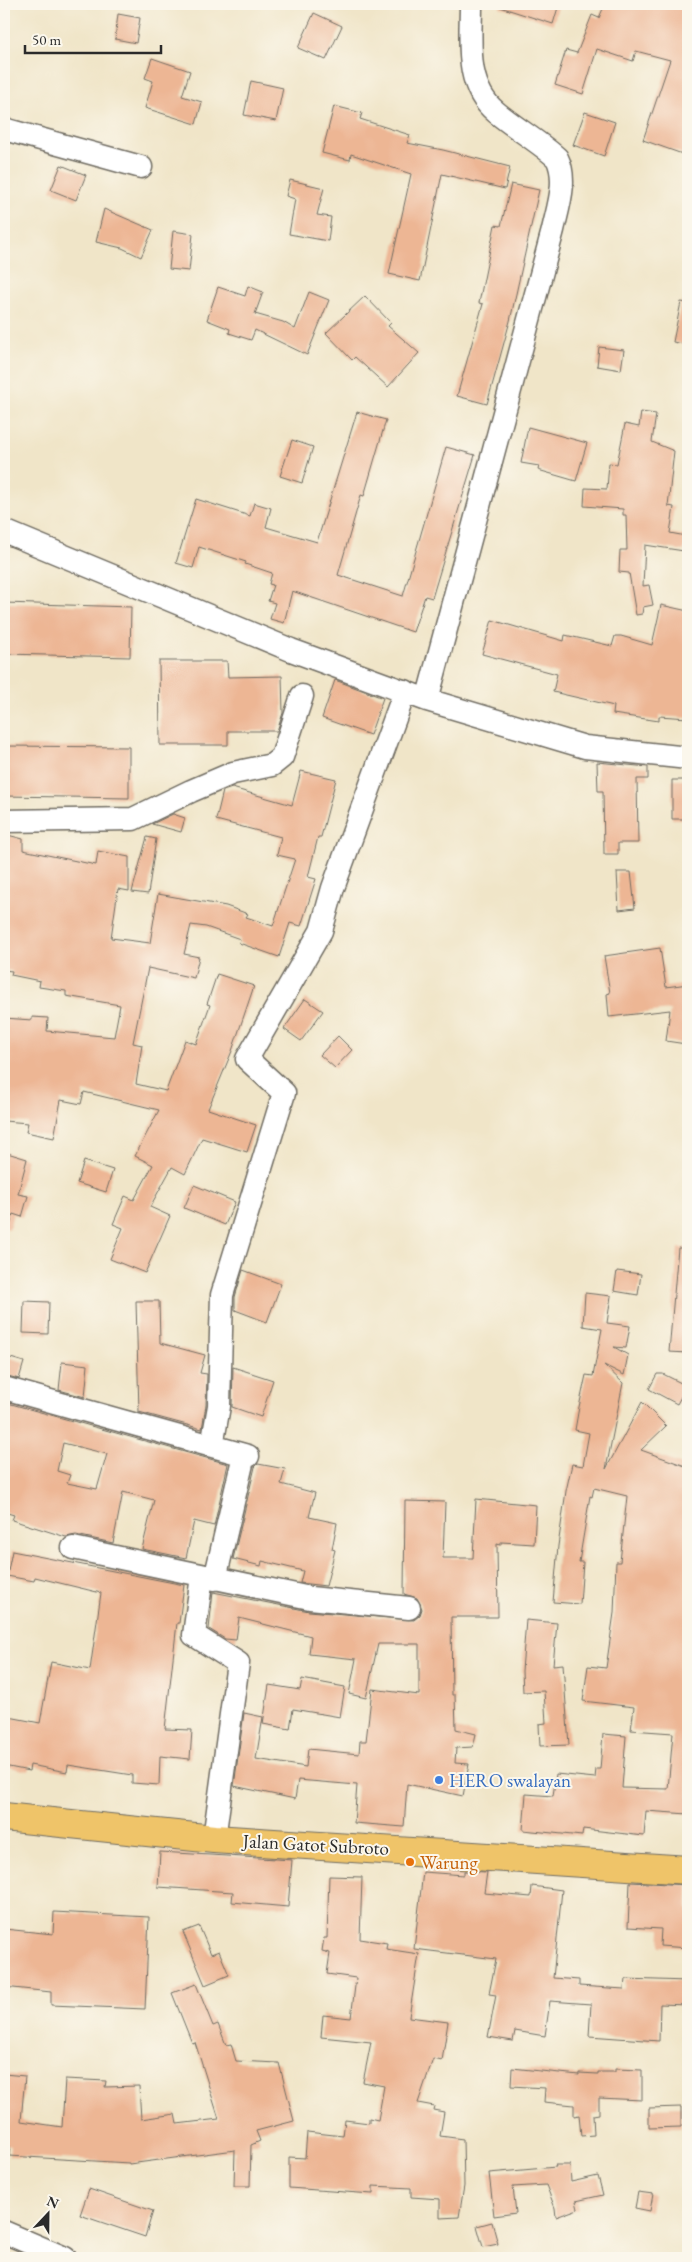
<svg xmlns="http://www.w3.org/2000/svg" width="692" height="2262" font-family="'EB Garamond',serif">
  <rect width="100%" height="100%" fill="#fbf7ec"/>
  <filter id="ink" filterUnits="userSpaceOnUse"><feTurbulence type="fractalNoise" baseFrequency=".02" numOctaves="2"/><feDisplacementMap in="SourceGraphic" scale="10" xChannelSelector="R" yChannelSelector="G"/><feConvolveMatrix kernelMatrix="1 2 1 2 8 2 1 2 1" color-interpolation-filters="sRGB"/></filter>
  <filter id="wash" filterUnits="userSpaceOnUse"><feTurbulence type="fractalNoise" baseFrequency=".0096" numOctaves="4" result="noise"/><feDisplacementMap in="SourceGraphic" scale="20" xChannelSelector="R" yChannelSelector="G"/><feGaussianBlur stdDeviation="1.12" result="paint"/><feColorMatrix in="noise" values="0 0 0 0 0 0 0 0 0 0 0 0 0 0 0 0 0 1.4 0 .05"/><feComposite in="paint" operator="in"/></filter>
  <g filter="url(#wash)">
    <rect width="100%" height="100%" fill="#f0e5c8"/>
    <g id="blocks">
      <path fill="#edb694" fill-rule="evenodd" d="M501,4H559L553,24L500,7Z
        M605,4H688V156L643,140L670,60L636,51L633,61L597,49L583,94L555,85L566,50L577,53L592,15L599,18Z
        M314,13L342,26L326,60L298,48Z
        M118,14L140,18L136,43L115,39Z
        M152,58L190,71L182,96L202,102L196,124L145,108L153,81L145,78Z
        M251,81L283,88L276,121L244,115Z
        M334,106L362,113L360,119L410,135L407,143L443,150L510,167L505,189L442,174L420,281L389,274L411,174L351,154L350,160L322,153Z
        M585,112L615,122L604,156L573,145Z
        M61,165L86,175L76,200L51,190Z
        M290,180L324,188L317,215L331,217L328,241L289,234L295,199L286,196Z
        M511,184L539,190L510,321L487,404L457,396L483,304L479,303L495,225L501,226Z
        M104,209L153,230L141,257L122,248L96,242Z
        M173,231L193,234L189,271L169,269Z
        M248,286L263,292L255,314L283,322L295,329L309,292L329,300L307,355L255,330L251,340L229,333L230,329L207,320L218,287L245,296Z
        M365,296L391,323L388,326L419,353L388,387L355,357L352,360L326,333Z
        M681,302L688,303V345L673,342Z
        M599,347L624,350L621,370L597,366Z
        M357,412L386,420L364,496L361,495L338,575L403,596L446,447L475,455L432,598L425,596L413,632L292,591L284,623L270,619L275,603L268,601L273,585L269,584L272,573L245,564L246,562L199,547L193,568L176,563L196,499L250,516L254,503L271,508L266,527L317,542Z
        M641,412L656,414L652,442L674,451L668,506L674,507L670,533L686,536L684,551L645,545L643,586L649,585L653,605L643,607L642,614L636,615L629,573L619,572L620,550H627L626,515H623V509L584,506L585,488L607,489L609,463L617,464L625,424L639,427Z
        M528,427L587,443L576,481L538,470L539,466L521,463Z
        M292,440L313,447L302,483L280,476Z
        M4,603L131,607L130,657L4,654Z
        M661,605L688,611V718L659,716V721L613,714L614,706L553,692L557,674L482,654L492,620L564,641L565,635L612,646L615,636H621L652,645Z
        M159,661H227L228,677L282,676L283,713L277,731H228V745H160Z
        M335,680L383,698L370,735L322,718Z
        M4,746L129,747V798L4,796Z
        M597,762L648,767V779H637L638,843H618V854H604L603,791H598Z
        M301,771L336,779L321,837H318L308,877L316,879L301,926L290,923L279,957L239,943L240,939L206,927L191,925L184,954L199,957L194,978L148,968L133,1043L142,1045L136,1084L166,1091L185,1040L196,1044L210,1005L207,1004L217,974L254,986L232,1051L208,1109L256,1125L247,1152L202,1138L185,1174L172,1167L150,1207L170,1216L145,1273L110,1259L123,1228L113,1224L125,1196L134,1200L153,1165L135,1156L159,1110L84,1092L81,1104L61,1100L54,1138L26,1132L28,1123L4,1121V1018L32,1020V1017L48,1018L47,1031L114,1037L120,1005L66,996V991L39,987L40,981L11,975L12,971L4,970V834L23,839V850L96,865L98,851L129,857V891L118,889L111,938L150,943L158,894L226,906L248,914L246,917L273,926L295,859L277,855L281,837L216,820L223,791L232,788L292,805Z
        M672,780H688V819H672Z
        M173,814L185,818L181,832L152,824Z
        M147,837L156,839L148,894L132,892Z
        M617,872H631L635,908L619,910Z
        M660,948L666,987L688,984V1026L686,1044L666,1041L670,1010L609,1017L607,994L610,993L604,956Z
        M305,999L323,1011L301,1041L284,1029Z
        M338,1036L352,1050L335,1068L320,1055Z
        M4,1152L27,1159L18,1194L28,1196L22,1217L13,1214L9,1229L4,1228Z
        M84,1161L113,1170L106,1192L77,1183Z
        M194,1185L235,1202L225,1225L184,1208Z
        M678,1248H688V1353L669,1352Z
        M243,1270L281,1284L267,1322L235,1310V1297Z
        M617,1271L641,1274L638,1295L614,1291Z
        M585,1293L611,1296L607,1323L630,1326L626,1348L614,1347L628,1355L624,1375L604,1365L623,1383L606,1469L642,1402L666,1426L641,1450L688,1467V1814L646,1811L644,1836L583,1829L582,1836L523,1830L526,1794L553,1796L556,1774L595,1778L596,1769H600L603,1734L626,1736L622,1788L668,1789L673,1733L631,1730L634,1707L583,1701L588,1666L606,1668L614,1613L616,1562H620L627,1496L594,1488L592,1497L590,1496L579,1562H583L580,1604L553,1602L558,1546L566,1491L572,1464L583,1466L589,1433L575,1430L579,1407L586,1375L593,1376L602,1329L583,1326Z
        M24,1301L49,1302L48,1334L23,1333Z
        M136,1301H159L160,1343L205,1355L200,1373L207,1374L206,1405L202,1429L139,1412Z
        M4,1356L24,1362L19,1379L4,1375Z
        M62,1362L88,1365L85,1397L59,1390Z
        M233,1367L273,1380L261,1417L232,1407Z
        M657,1374H663L687,1386L677,1404L649,1389Z
        M4,1402L228,1464L214,1526L194,1521L186,1558L142,1549L154,1500L123,1492L113,1543L76,1535L66,1537L12,1520L14,1515L4,1512ZM63,1443L107,1454L97,1489L67,1483L70,1475L57,1471Z
        M258,1464L285,1469L281,1484L315,1493L309,1517L337,1523L332,1549L335,1550L326,1586L300,1583L303,1571L262,1561L261,1566L233,1559L255,1467Z
        M476,1499L536,1505L534,1544L501,1542V1545L497,1544L498,1617H451L452,1695H455L456,1729L476,1734L473,1747L456,1748L455,1763L469,1764L463,1796L407,1784L404,1827L354,1823L357,1785L298,1780L295,1799L234,1786L244,1713L263,1717L256,1759L306,1767L308,1749L359,1754L360,1741H366L372,1689L419,1695V1644H378L366,1698L349,1694L356,1659L309,1654L311,1636L239,1618L236,1640L225,1639L209,1629L213,1592L309,1611L414,1620L420,1615L422,1609L417,1598L404,1594L405,1501L445,1502L443,1558H473Z
        M12,1551L184,1585L179,1623H177L165,1729L192,1730L190,1759L160,1756L159,1785L132,1783V1775L68,1765L67,1772L30,1765L29,1771L4,1766V1716L40,1723L51,1662L90,1670L101,1593L35,1577L34,1581L7,1576Z
        M526,1620L557,1623L553,1665L563,1664L569,1745L540,1746L539,1724L546,1723L544,1691L523,1692L522,1671Z
        M302,1679L345,1687L340,1717L293,1709L290,1729L263,1724L269,1685L300,1690Z
        M160,1852L292,1860L288,1907L232,1902L233,1892L158,1887Z
        M464,1871L487,1872L484,1893L531,1897L532,1886L562,1890L553,1978L579,1980V1986L624,1989L625,1979L688,1981V2005L660,2004L659,2041L589,2036L591,2004L550,2001L545,2036L515,2031L513,2041L488,2037L496,1995L489,1994L496,1959L414,1949L423,1872L464,1875Z
        M329,1876L362,1877L360,1939L387,1943L386,1949L419,1954L409,2017L448,2022L442,2061L433,2059L418,2103L434,2106L433,2110L444,2112L440,2136L463,2139L464,2186L459,2217L440,2218V2199L411,2197V2188L373,2186V2194L289,2188V2157L305,2158L307,2132L343,2136L345,2120L369,2123V2118L378,2120L384,2086L363,2082L371,2042L321,2037L323,2015L351,2018L356,1978L327,1974L330,1953L322,1951L324,1938H327Z
        M630,1882L688,1885V1948L660,1946L661,1929L628,1927Z
        M54,1912L149,1917L145,2009L51,2005V1992L4,1987V1929L53,1934Z
        M199,1926L211,1954L219,1951L229,1975L205,1985L183,1932Z
        M196,1984L213,2026L218,2024L226,2045L231,2044L236,2061L279,2063L294,2121L256,2131L260,2141L251,2145L250,2186H234L235,2150L129,2164V2163L9,2156L10,2146L4,2145V2074L25,2076L21,2121L62,2127L65,2079L106,2081L105,2087L139,2086L141,2119L175,2114L177,2124L219,2119L195,2042L192,2043L172,1993Z
        M512,2068L579,2075V2073L598,2074V2072H615V2069L642,2070V2100L599,2098V2114L593,2115L594,2135L581,2136L579,2115L574,2116V2105L544,2102L545,2088L511,2086Z
        M681,2107V2127L649,2128V2108Z
        M555,2165H570L571,2182L598,2176L603,2195L576,2201L578,2209L556,2217L555,2208L546,2185L513,2187L516,2213L494,2216L489,2173L556,2167Z
        M89,2189L153,2211L145,2237L80,2215Z
        M638,2192L653,2194L650,2211L635,2208Z
        M492,2222L498,2244L483,2247L477,2226Z"/>
    </g>
  </g>
  <g filter="url(#ink)">
    <use href="#blocks" fill-opacity="0" stroke="#706c62" stroke-width="1"/>
    <g fill="none" stroke-linecap="round" stroke-linejoin="round">
      <g stroke="#706c62" stroke-width="25">
        <path id="minor" d="M4,129L141,167
          M4,531L291,650L427,700L585,747L688,758
          M427,700L553,230C558,207 568,180 557,158C538,141 515,128 496,112C464,86 471,40 471,4
          M4,821L133,819L191,791L233,773L272,765L282,757L302,696
          M4,1388L248,1456
          M212,1446L219,1406L222,1295L284,1093L247,1059L321,931L333,888L405,691
          M73,1548L310,1598L409,1608
          M202,1576L194,1635L238,1663L214,1839
          M215,1579L244,1455
          M4,2232L65,2258"/>
      </g>
      <g stroke="#706c62" stroke-width="30">
        <path id="highway" d="M4,1817L214,1839L688,1870"/>
      </g>
      <use href="#minor" stroke="#fff" stroke-width="22"/>
      <use href="#highway" stroke="#efc469" stroke-width="28"/>
    </g>
  </g>
  <circle fill="#3f7fe0" stroke="#fbf7ec" stroke-width="2" cx="439" cy="1780" r="5"/>
  <circle fill="#e8710a" stroke="#fbf7ec" stroke-width="2" cx="410" cy="1862" r="5"/>
  <g text-anchor="middle" stroke-width="4" stroke-linejoin="round" paint-order="stroke">
    <g font-size="19" fill="#366cbe" stroke="#fbf7ec" text-anchor="start">
      <text x="449" y="1787">HERO swalayan</text>
    </g>
    <g font-size="19" fill="#2b2b2b" stroke="#fbf7ec">
      <text transform="translate(316 1844) rotate(3)" y="7">Jalan Gatot Subroto</text>
    </g>
    <g font-size="19" fill="#c56008" stroke="#fbf7ec" text-anchor="start">
      <text x="420" y="1869">Warung</text>
    </g>
  </g>
  <rect width="692" height="2262" fill="none" stroke="#fbf7ec" stroke-width="20"/>
  <g transform="translate(48 2214) rotate(22)" stroke="#fbf7ec" stroke-width="4" paint-order="stroke">
  <path d="M0-4L9 19L0 12L-9 19Z" fill="#2b2b2b"/>
  <text y="-8" font-size="14" font-weight="bold" text-anchor="middle" fill="#2b2b2b">N</text>
  </g>
  <path d="M25 45v8h136v-8" fill="none" stroke="#2b2b2b" stroke-width="2.5"/>
  <text x="32" y="45" font-size="15" fill="#2b2b2b" stroke="#fbf7ec" stroke-width="4" paint-order="stroke">50 m</text>
</svg>
